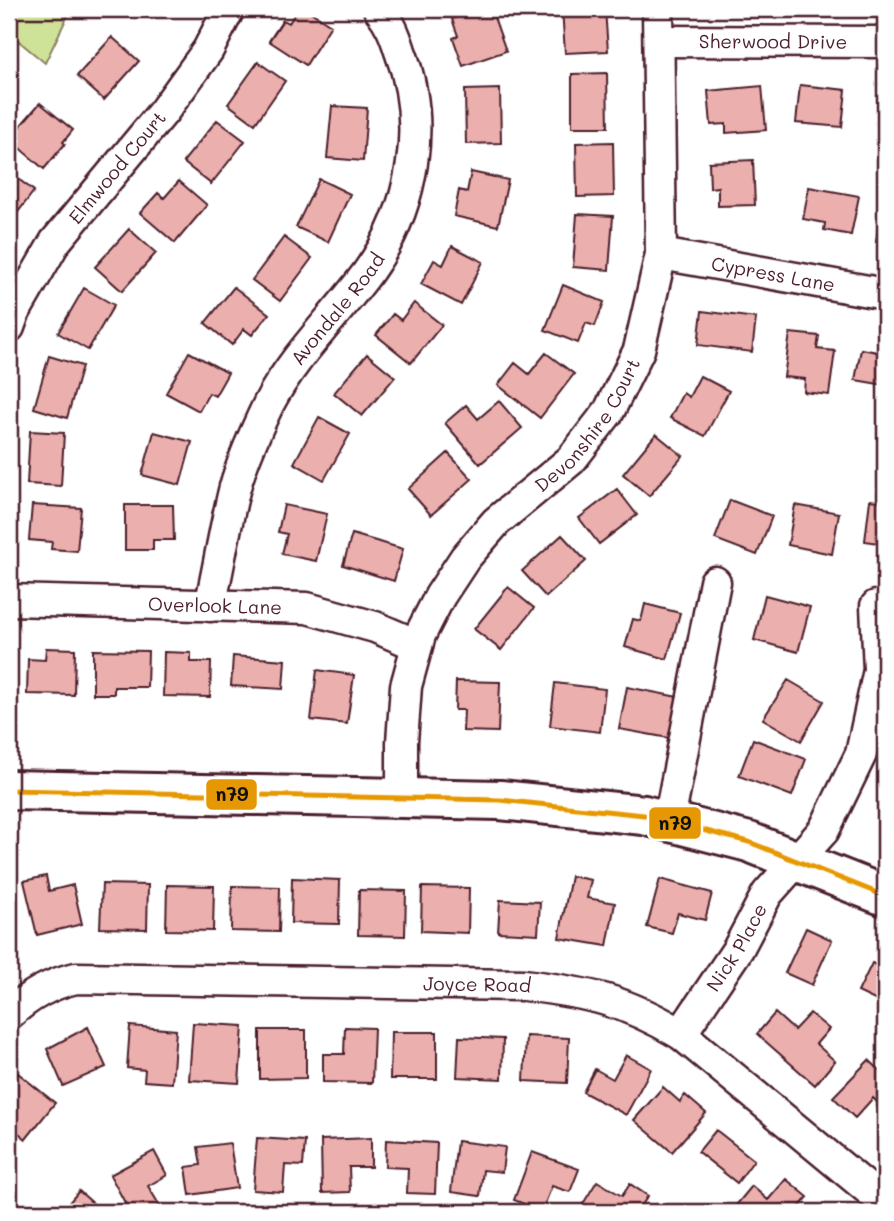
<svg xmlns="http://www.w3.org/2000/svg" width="894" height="1221" font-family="Mali,sans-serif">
  <rect width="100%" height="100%" fill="#fff"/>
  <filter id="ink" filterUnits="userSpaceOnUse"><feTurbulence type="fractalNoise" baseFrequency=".0143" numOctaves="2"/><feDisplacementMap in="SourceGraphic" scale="14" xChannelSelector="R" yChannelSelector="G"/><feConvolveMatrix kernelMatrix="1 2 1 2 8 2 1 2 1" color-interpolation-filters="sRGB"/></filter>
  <g filter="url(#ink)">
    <path fill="#cfe398" stroke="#8c8162" stroke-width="2" d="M18,9H71L45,63L9,33V25Z"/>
    <path fill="#ebb0ad" stroke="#4a1f2b" stroke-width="2" d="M134,9H159L152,19Z
      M298,9H306L331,25L306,65L269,41L283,20L289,23Z
      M479,9H491L506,51L463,66L453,38L458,36L452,19Z
      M562,9H605L608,51L565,53Z
      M112,37L139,61L104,100L77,76Z
      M258,62L285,81L255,124L228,104Z
      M607,73L608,127H572V74Z
      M800,85L846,90L842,127L796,123Z
      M762,86L766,130L726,133V124L711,125L708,91Z
      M500,89L501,143L466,144L465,90Z
      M885,95V126L876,123Z
      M40,103L73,130L63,142L65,144L44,169L9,139Z
      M332,106L367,108L363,161L327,158Z
      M217,120L245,141L211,184L183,162Z
      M613,142L614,196L577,197L576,143Z
      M753,160L755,205L718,206V187L710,188L709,162Z
      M9,172L34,191L9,224Z
      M471,172L508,180L498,226L454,216L459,190L467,192Z
      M319,179L350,194L328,242L296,227Z
      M179,181L207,205L175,243L140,213L158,193L164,198Z
      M809,187L859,196L851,235L824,230L825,223L803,219Z
      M881,208L885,209V244L876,242Z
      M577,214L613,216L609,270L573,267Z
      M129,229L156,253L122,291L95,267Z
      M284,237L312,258L280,301L252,280Z
      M452,246L483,262L461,305L421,284L434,260L443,265Z
      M563,285L604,302L595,326L586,323L578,343L545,330Z
      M234,287L269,314L252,335L244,329L232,345L205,323Z
      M84,288L114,305L88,350L58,333Z
      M414,303L442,325L411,363L376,335L393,314L401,320Z
      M702,311L756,318L752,352L698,345Z
      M790,333L819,336L817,349L835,351L829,395L804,392L805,379L784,377Z
      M885,345V385L855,380L861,349L883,353Z
      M189,352L228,373L215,396L209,393L199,411L166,393Z
      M546,353L574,374L540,418L498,385L515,363L529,374Z
      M367,354L395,377L362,416L334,393Z
      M49,356L82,366L67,418L34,408Z
      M700,376L729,391L705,436L670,418L683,393L689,397Z
      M499,401L522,428L480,464L445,423L466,405L478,419Z
      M319,417L350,434L324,480L294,463Z
      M30,431L64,433L61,486L27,484Z
      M154,432L192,442L180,485L142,475Z
      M656,434L683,456L649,496L623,474Z
      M448,453L472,479L431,515L408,489Z
      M617,489L637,515L599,544L579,518Z
      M730,500L772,516L757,555L715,539Z
      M870,500L885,502V544L865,541Z
      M32,505L81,508L77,551L51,549L52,542L29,540Z
      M125,505H173L174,540H153V550H125Z
      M284,505L327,514L316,561L282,554L287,534L278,532Z
      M795,505L839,513L832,554L788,545Z
      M352,534L403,549L394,581L343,565Z
      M562,535L586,561L546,597L522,571Z
      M508,587L534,608L501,650L474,629Z
      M765,595L810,607L798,652L754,640Z
      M645,604L680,613L667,659L625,647L633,619L641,621Z
      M46,648L75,649L74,695L27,694L28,659L45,660Z
      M93,650L148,651L147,687H114V694H93Z
      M164,652L191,653V662H211L210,697L163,696Z
      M233,656L285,660L283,689L231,686Z
      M317,670L354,675L347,724L311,720Z
      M788,680L824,701L801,741L763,719Z
      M456,681L500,682L498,732L463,731L464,710H455Z
      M555,683L605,689L600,732L550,726Z
      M627,687L678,697L669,738L619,729Z
      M753,739L806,759L792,796L739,776Z
      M46,876L49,891L73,885L82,924L37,935L24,881Z
      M571,876L591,880L587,898L615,903L607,946L559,938Z
      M292,878L340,880L339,924L291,923Z
      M660,879L712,893L705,920L678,913L672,933L647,927Z
      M102,884L148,885L147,929L100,928Z
      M167,885L214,886L213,931L166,930Z
      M232,886L280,887L279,932L231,931Z
      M422,887L469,888L468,933L421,931Z
      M359,890L406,891L405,936L358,935Z
      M500,900L540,902L538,934L498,932Z
      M806,928L832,940L812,985L785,973Z
      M872,963L885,969V1005L858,992Z
      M775,1013L794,1030L810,1013L829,1029L816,1044L835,1061L815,1085L757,1034Z
      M193,1023L243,1026L239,1083L189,1080Z
      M130,1026L176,1030L172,1083L144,1081L145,1070L127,1068Z
      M88,1027L106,1067L63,1086L47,1049Z
      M345,1027L374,1028L372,1083L323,1082V1054H344Z
      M260,1030H306V1078L260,1079Z
      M391,1032H437V1079H390Z
      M526,1036L569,1038L567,1083L524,1081Z
      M459,1037L503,1039L502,1079L457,1077Z
      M626,1055L651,1069L626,1115L583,1092L595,1069L613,1079Z
      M869,1060L885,1075V1110L873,1098L855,1118L833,1097Z
      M18,1073L55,1103L26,1139L9,1125V1085Z
      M663,1087L680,1102L685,1095L706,1113L672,1152L634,1120Z
      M716,1130L754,1160L737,1183L698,1152Z
      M257,1138L305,1141L303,1166L285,1165L283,1192L253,1190Z
      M371,1138V1167H349L350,1192L322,1193L321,1140Z
      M386,1140L437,1143L435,1194L407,1193L408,1168L385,1167Z
      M457,1141L505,1147L502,1172L483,1170L480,1196L451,1192Z
      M230,1143L237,1188L190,1195L186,1167L201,1165L198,1147Z
      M154,1151L167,1175L148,1186L160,1206L149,1212H130L110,1175Z
      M532,1152L579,1169L570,1192L552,1186L542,1211L514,1200Z
      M786,1179L808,1197L795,1212H736L733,1209L752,1186L768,1200Z
      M597,1181L622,1196L630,1184L648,1196L637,1212H578Z
      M79,1191L103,1212H61Z"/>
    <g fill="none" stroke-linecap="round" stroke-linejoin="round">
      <g stroke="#4a1f2b" stroke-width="35">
        <g id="minor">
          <path id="s1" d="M659,41L885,42"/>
          <path id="s2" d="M661,254L885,294"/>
          <path id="s3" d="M9,327L14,313L55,242L164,111L208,50L229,9"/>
          <path id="s4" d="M9,600L307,608L375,627L417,645"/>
          <path id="s5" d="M210,606C219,566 225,526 235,487C243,458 256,430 269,403C294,355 336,316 368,272C414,208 428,124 400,51C395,35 390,22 379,9"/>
          <path id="s6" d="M402,797V742L406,686L420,635L440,596L465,558L496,522L571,460L609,411L639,350L661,254L658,9"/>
          <path d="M669,821L715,582"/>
          <path id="s7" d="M9,1014C29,996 49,984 76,978L524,985C589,993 624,1000 681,1034L885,1203"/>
          <path id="s8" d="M681,1034L738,949L767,894L824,830L861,754L879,670L876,606"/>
        </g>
      </g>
      <g stroke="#4a1f2b" stroke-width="44">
        <path id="major" d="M9,790L500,800L644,815L749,842L885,896"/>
      </g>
      <use href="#minor" stroke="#fff" stroke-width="30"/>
      <use href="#major" stroke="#fff" stroke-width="38"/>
      <g stroke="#fff" stroke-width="10">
        <path id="bus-1" d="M9,790L500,800L644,815L749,842L885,896"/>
      </g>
      <use href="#bus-1" stroke="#e69804" stroke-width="5"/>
    </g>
  </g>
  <g text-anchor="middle" stroke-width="7" stroke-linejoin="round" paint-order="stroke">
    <g font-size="19" fill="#4a1f2b" stroke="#fff">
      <text dy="7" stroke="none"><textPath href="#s1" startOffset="114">Sherwood Drive</textPath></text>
      <text dy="7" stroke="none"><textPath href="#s3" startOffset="194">Elmwood Court</textPath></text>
      <text dy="7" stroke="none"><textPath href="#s2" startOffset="114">Cypress Lane</textPath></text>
      <text dy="7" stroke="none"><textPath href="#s5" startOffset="329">Avondale Road</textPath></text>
      <text dy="7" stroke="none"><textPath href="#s6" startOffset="436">Devonshire Court</textPath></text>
      <text dy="7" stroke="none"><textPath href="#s4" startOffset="206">Overlook Lane</textPath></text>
      <text dy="7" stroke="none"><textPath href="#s8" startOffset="103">Nick Place</textPath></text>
      <text dy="7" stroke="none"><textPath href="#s7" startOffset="478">Joyce Road</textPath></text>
    </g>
  </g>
  <g stroke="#fff" stroke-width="2.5">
    <rect x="205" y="778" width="53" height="33" rx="7" fill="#e69804"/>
    <rect x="648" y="806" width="54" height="34" rx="7" fill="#e69804"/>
  </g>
  <g font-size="19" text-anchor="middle" font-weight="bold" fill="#111">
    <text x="232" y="801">n79</text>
    <text x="675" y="830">n79</text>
  </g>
  <rect width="894" height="1221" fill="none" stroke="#fff" stroke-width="35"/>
  <rect x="18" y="18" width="859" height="1186" fill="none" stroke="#4a1f2b" stroke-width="2.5" filter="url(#ink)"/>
</svg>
